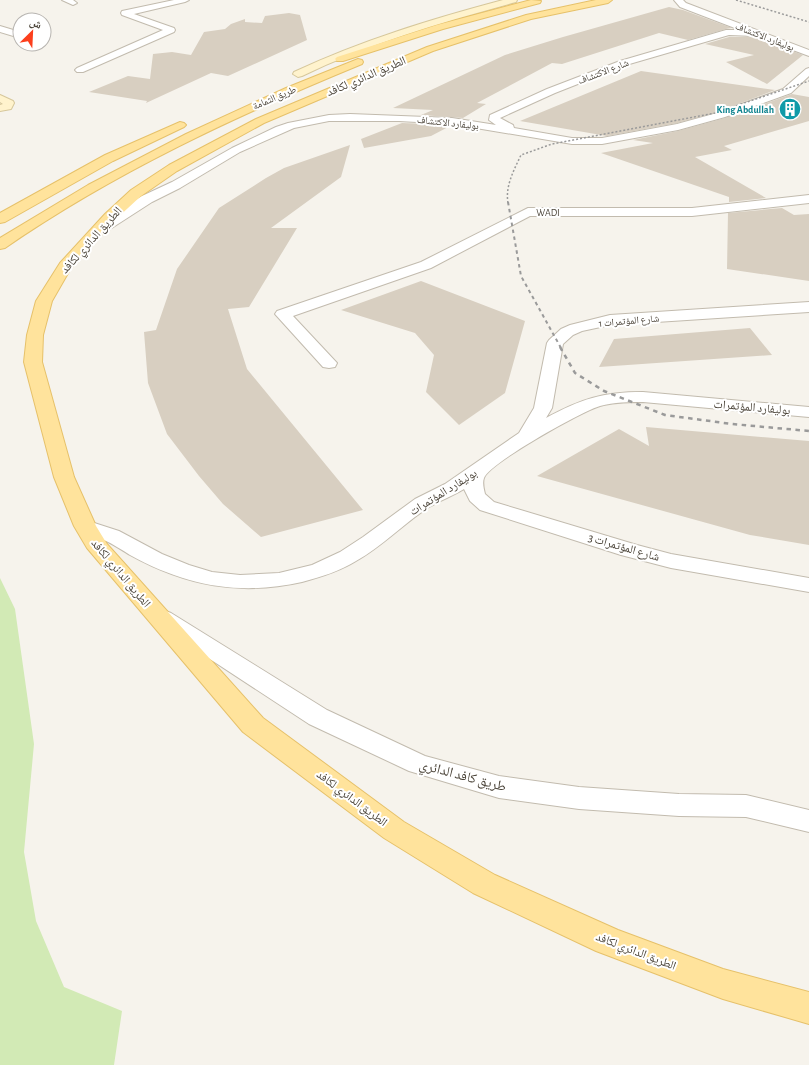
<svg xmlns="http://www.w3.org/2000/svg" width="809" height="1065" font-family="'Alegreya Sans','Noto Naskh Arabic',sans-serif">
  <rect width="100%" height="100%" fill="#f6f3ec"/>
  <path fill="#d2eab5" d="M0,578L15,609L34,744L24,852L36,921L64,987L122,1011L114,1065H0Z"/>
  <path fill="#d8cfc1" d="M669,7L683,10L732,28L726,29L688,40L659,33L562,64L552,63L477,103L486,104L463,118L421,115L433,110L393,108L505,55L563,37Z
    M289,13L300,15L307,40L228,76L211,73L146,103L147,101L89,92L128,76L150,79L153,54L172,52L191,55L204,32L225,29L231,24L245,19V22L262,23L265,16Z
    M729,37H755L803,55L767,84L726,62L754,55L705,44Z
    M641,71L775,90L717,112L677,123L607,136L520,121Z
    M792,94L809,97V121L724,146L732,150L695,157L766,198L729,202V197L601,153L653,143L633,140L678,131L725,118Z
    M402,123L452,125L431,136L364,148L361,139Z
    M350,145L341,177L271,228H297L249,307L228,309L247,369L363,510L261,537L223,504L199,476L167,434L148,383L144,332L156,330L177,269L219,208L266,178L284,168Z
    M782,208L794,215L809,214V281L727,269L728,213Z
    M421,281L525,321L505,393L459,425L426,392L434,355L415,333L341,310Z
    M750,328L772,355L599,367L614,339Z
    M646,427L809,441V545L750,535L537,476L619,429L649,446Z"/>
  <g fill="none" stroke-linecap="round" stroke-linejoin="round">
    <g stroke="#c2bbae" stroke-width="2">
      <path id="street" d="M62,0H73L77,3L73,5Z
        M174,0H189L185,2L134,14L174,28L175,30L174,32L83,72H77L75,70L77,68L163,30L122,15L121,13L122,11Z
        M674,0H683L686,3L809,50V56L755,36L729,35L626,65L555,93L500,118L513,125L514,128L572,138H602L677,124L717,113L783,89L806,69L809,68V76L791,93L725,117L678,130L602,144H572L452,124L399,121H329L294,128L240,152L180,188L152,202L104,233H94L92,230L94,227L142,196L172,182L232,148L276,127L288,123L329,115L350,114L452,118L496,125L489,120L490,115L547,89L620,61L726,30H740L680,7Z
        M0,26L20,32V38L0,32Z
        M809,195V203L692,216H530L431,268L293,316L337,363L335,367L329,368L323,367L275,314L277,311L421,262L528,208H692Z
        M809,302V312L610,325L582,331L573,335L563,344L552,408L546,418C581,399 602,392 643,392L809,407V417L643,402C629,402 614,402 600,406C582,411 488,464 484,478C482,483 484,489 485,494L494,502L637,545L671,554L809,578V592L671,568L621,555L480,510L470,501L464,489C453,496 441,500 429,507C404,523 383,546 356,561C340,571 321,577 302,582C240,596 186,586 130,555C122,550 113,544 104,540C94,536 81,535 75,526L78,522L85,520L119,531L162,554L189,565L212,572L240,575L279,573L312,565L340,552L363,537L415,499L445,484L519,433L534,408L547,343L549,340L561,329L570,325L610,315Z
        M163,610L171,613L327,710L425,756L499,776L579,787L679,794L746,795L809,810V832L746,817L679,816L579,809L499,798L409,771L309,724L155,623L151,618L155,613Z"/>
    </g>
    <g stroke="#d6c79b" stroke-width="2">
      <path id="secondary" d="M503,0H517L516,2C442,22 370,43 302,76L298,77L293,74L294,72C362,40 432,19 503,0Z
        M0,95L13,101L14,103L11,109L0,111V105L3,104L0,102Z"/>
    </g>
    <g stroke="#e6c16a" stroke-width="2">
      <path id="primary" d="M531,0L541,1L540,3L443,29L343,61H337L335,59L337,57L437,25Z
        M596,0H612L608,3L531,19L433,51L264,123L177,171L141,196L115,220L71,268L52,301L43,335L42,362L74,477L96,526L107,544L263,718L404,822L495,875L618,930L723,969L809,992V1024L723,999L596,951L473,893L384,838L243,732L87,548L74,526L54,477L24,362L27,335L36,301L60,263L105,214L131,190L169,165L256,119L427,47L526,15Z
        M358,59L362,60L363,62L362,64C238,115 115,172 5,248L0,249V238L88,185L186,134L286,88Z
        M180,122L184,123L186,125L184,127L113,161L5,222L0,223V213L105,155Z"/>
    </g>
    <use href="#street" fill="#fff" fill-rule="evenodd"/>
    <use href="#secondary" fill="#fff3cd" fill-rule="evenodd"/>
    <use href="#primary" fill="#ffe39c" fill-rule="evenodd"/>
    <path stroke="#9a9a9a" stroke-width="1.5" stroke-dasharray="2 2" stroke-linecap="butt" d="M736,0L809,22
      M508,203C505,186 514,170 521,155L552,144L715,113L809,81"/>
    <path stroke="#9a9a9a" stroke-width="2" stroke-dasharray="3.5 3.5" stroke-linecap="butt" d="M508,202L521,276L561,348"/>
    <path stroke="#9a9a9a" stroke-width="2.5" stroke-dasharray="4.5 4.5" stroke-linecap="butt" d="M560,347L575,373L604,391L665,415L732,424L809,431"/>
  </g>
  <defs>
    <g id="building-disc" transform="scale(1.15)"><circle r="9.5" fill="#0f9aa8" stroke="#fff"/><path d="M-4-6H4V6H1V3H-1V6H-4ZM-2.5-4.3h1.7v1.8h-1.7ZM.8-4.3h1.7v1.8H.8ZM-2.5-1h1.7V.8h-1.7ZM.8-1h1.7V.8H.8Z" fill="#fff"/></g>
  </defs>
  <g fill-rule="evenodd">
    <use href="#building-disc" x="790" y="109"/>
  </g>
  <g text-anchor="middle" stroke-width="4" stroke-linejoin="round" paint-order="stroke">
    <g font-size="10" fill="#4b4439" stroke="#fff">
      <text transform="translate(765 36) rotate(21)" y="4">بوليفارد الاكتشاف</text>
      <text transform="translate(603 71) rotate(-21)" y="4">شارع الاكتشاف</text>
      <text transform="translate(274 97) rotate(-23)" y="4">طريق الثمامة</text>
      <text transform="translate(448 122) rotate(6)" y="4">بوليفارد الاكتشاف</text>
      <text x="548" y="216">WADI</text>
      <text transform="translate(629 320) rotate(-5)" y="4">شارع المؤتمرات 1</text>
    </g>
    <g font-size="10" font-weight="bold" fill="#0d838f" stroke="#fff" text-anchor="end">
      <text x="774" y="113">King Abdullah</text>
    </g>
    <g font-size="12" fill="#4b4439" stroke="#fff">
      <text transform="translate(366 76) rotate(-23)" y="4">الطريق الدائري لكافد</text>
      <text transform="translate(91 240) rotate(-48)" y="4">الطريق الدائري لكافد</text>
      <text transform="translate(752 407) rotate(5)" y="4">بوليفارد المؤتمرات</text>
      <text transform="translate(443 492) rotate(-32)" y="4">بوليفارد المؤتمرات</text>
      <text transform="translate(624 547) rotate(16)" y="4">شارع المؤتمرات 3</text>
      <text transform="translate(121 573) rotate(50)" y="4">الطريق الدائري لكافد</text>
      <text transform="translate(352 798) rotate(37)" y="4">الطريق الدائري لكافد</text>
      <text transform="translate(636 951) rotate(21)" y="4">الطريق الدائري لكافد</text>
    </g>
    <g font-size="14" fill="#4b4439" stroke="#fff">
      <text transform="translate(463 775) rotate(15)" y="5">طريق كافد الدائري</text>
    </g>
  </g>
  <g transform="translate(32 32) rotate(24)"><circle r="19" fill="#ffffff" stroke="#b7b4b0"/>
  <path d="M0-3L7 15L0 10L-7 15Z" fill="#fc3f1d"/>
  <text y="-6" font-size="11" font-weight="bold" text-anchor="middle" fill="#4b4439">ش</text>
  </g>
</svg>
